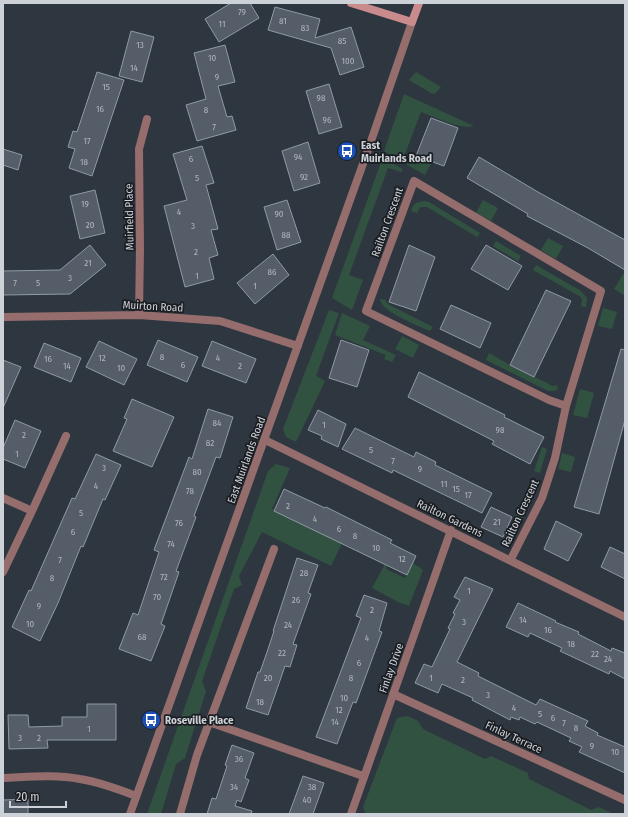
<svg xmlns="http://www.w3.org/2000/svg" width="628" height="817" font-family="'Fira Sans Condensed',sans-serif">
  <rect width="100%" height="100%" fill="#2e373f"/>
  <path fill="#315241" d="M416,72L441,87L435,94L431,93L409,80Z
    M404,94L474,126C460,130 435,117 421,112L402,162L384,151Z
    M410,155L431,164L425,175L407,165Z
    M381,162L388,164L390,162L403,169L401,172L388,168L349,275L363,280L352,310L332,298Z
    M483,200L498,208L491,221L476,213Z
    M424,201L429,202L480,233L477,237L427,207H420L417,213L411,211C413,204 416,202 424,201Z
    M548,238L563,246L556,259L541,250Z
    M496,241L521,256L518,261L493,246Z
    M536,265L581,291L587,298L586,307L581,306L582,300L581,297L533,270Z
    M625,271V293L624,295L614,289Z
    M380,299L386,300V302L388,304L433,327L430,331C419,326 381,312 380,299Z
    M603,308L617,312L612,329L598,326Z
    M329,310L339,313L316,376L325,381L296,442L286,437L283,429Z
    M342,313L370,326L363,340L396,355L392,362L384,359L386,355L335,335Z
    M402,336L419,345L413,358L395,349Z
    M489,353L510,365L547,383L552,386L557,385L558,390L553,391H548L486,360Z
    M580,389L594,393L587,418L573,415Z
    M542,447L547,449L540,473L534,471Z
    M562,453L575,457L571,472L558,469Z
    M276,464L290,468L272,509L321,533L333,540L334,537L343,541L331,566L262,532L239,576L242,585L234,589L202,681L206,691L185,758L176,764L161,814H147L268,471Z
    M524,499L530,502L511,541L504,538Z
    M413,563L423,570L409,606L398,602L372,588L385,564L387,565L386,569L405,578Z
    M408,716L418,721L423,729L485,759L491,756L528,773L529,779L591,810L599,807L614,814H366L363,807L397,718Z"/>
  <path fill="#555e68" stroke="#909aa4" d="M231,3H250L259,18L219,42L205,19Z
    M275,7L320,19L315,38L351,27L364,67L340,75L331,48L268,30Z
    M131,31L154,37L142,82L119,76Z
    M225,45L235,82L218,86L227,117L232,116L236,130L197,141L186,105L206,99L194,53Z
    M97,72L124,80L92,176L69,168L75,149L68,147L73,131L77,132Z
    M329,84L342,127L319,134L306,91Z
    M431,118L458,128L444,166L416,156Z
    M308,142L320,183L294,191L282,151Z
    M202,146L214,183L206,185L218,229L211,230L218,255L209,258L214,279L185,287L164,206L187,200L173,154Z
    M3,149L22,155L18,170L3,165Z
    M479,157L538,192L625,240V270L588,248L527,216L528,214L467,178Z
    M95,190L105,233L80,239L70,196Z
    M287,200L301,242L277,250L264,207Z
    M90,245L106,265L70,294L3,295V271L60,270Z
    M409,245L435,257L416,311L389,302Z
    M486,245L522,266L508,290L471,269Z
    M273,254L289,275L255,304L237,283Z
    M546,290L571,301L534,377L510,365Z
    M451,305L491,323L480,348L440,329Z
    M158,340L198,357L187,382L147,365Z
    M341,340L369,350L357,387L329,378Z
    M99,341L137,359L124,385L86,367Z
    M212,341L256,359L246,383L202,366Z
    M44,343L81,358L71,382L34,367Z
    M621,349L625,350V420L599,514L574,507Z
    M3,360L21,367L3,408Z
    M419,372L505,415L504,417L544,437L530,464L492,444L494,441L408,397Z
    M132,399L174,417L152,467L113,451L127,419L124,418Z
    M208,409L233,417L220,458L216,457L194,516L196,517L176,571L179,572L161,624L165,626L151,661L119,649L133,613L138,615L159,552L154,550L189,457L192,459Z
    M318,410L346,424L338,447L321,439L322,436L308,430Z
    M15,420L41,431L25,468L3,459V448Z
    M355,428L414,457L416,452L436,462L435,465L492,493L482,513L393,470L392,473L342,449Z
    M96,454L121,465L105,500L103,499L83,547L81,546L58,603L40,641L12,627L29,590L31,591L72,498L75,499Z
    M284,489L325,508L326,507L392,540L390,543L416,556L407,575L274,511Z
    M491,507L512,517L503,537L481,527Z
    M556,521L582,534L568,561L544,549Z
    M610,547L625,554V579L601,567Z
    M297,558L318,565L308,593L311,594L293,644L297,645L290,667L285,666L268,715L246,708L258,672H260L267,652L274,631H273Z
    M465,577L493,589L457,662L479,673L478,676L536,705L540,699L588,721L585,726L598,733L597,735L625,747V773L579,752L582,747L569,741L571,738L537,722L535,724L520,717L519,720L511,717L510,720L472,700L473,698L442,684L438,693L415,683L424,664L432,667L450,629L448,628L455,614L453,613L460,600L454,597Z
    M364,595L387,603L379,631L382,632L375,651L356,703L353,702L337,744L316,737L361,618L356,616Z
    M518,603L556,621L555,622L579,632L578,634L611,651L612,648L625,653V679L610,671L609,674L560,651L562,648L530,633L528,637L506,627Z
    M87,704H116V740H47L48,748L9,749L8,715H28L29,727L62,726V717H87Z
    M232,745L254,753L245,778L249,780L241,802L237,800L235,806L252,811L251,814H207L212,798L216,799L227,766L225,765Z
    M303,776L324,783L313,814H289Z
    M28,799V814H3V800Z"/>
  <g fill="none" stroke-linecap="round" stroke-linejoin="round">
    <path stroke="#956d6d" stroke-width="8" d="M414,181L601,291L566,406L549,400L366,311Z
      M139,315L140,249L139,149L147,119
      M3,317L139,315L220,321L298,346
      M265,440L625,617
      M3,498L32,511
      M511,559L542,498L555,458L566,406
      M3,572L32,511L66,436
      M393,694L625,800
      M209,722L363,776
      M3,778C28,777 55,774 80,779C99,782 118,789 136,796
      M130,814L369,147L412,22
      M180,814L197,755L274,549
      M351,814L451,530"/>
    <path stroke="#ca8b8c" stroke-width="8" d="M351,3L412,22L419,3"/>
  </g>
  <defs>
    <g id="bus-disc" transform="scale(1)"><circle r="9.5" fill="#1a4fb4" stroke="#1a1d21"/><path d="M-5-6H5V4H4V6H2V4H-2V6H-4V4H-5ZM-3.5-4V0h7V-4ZM-3.5 1.2v1.5H-2V1.2ZM2 1.2v1.5H3.5V1.2Z" fill="#fff"/></g>
  </defs>
  <g fill-rule="evenodd">
    <use href="#bus-disc" x="347" y="151"/>
    <use href="#bus-disc" x="151" y="720"/>
  </g>
  <g text-anchor="middle" stroke-width="3.5" stroke-linejoin="round" paint-order="stroke">
    <g font-size="9" fill="#afb5bc">
      <text x="242" y="15">79</text>
      <text x="283" y="24">81</text>
      <text x="222" y="27">11</text>
      <text x="305" y="31">83</text>
      <text x="342" y="44">85</text>
      <text x="140" y="48">13</text>
      <text x="212" y="61">10</text>
      <text x="348" y="64">100</text>
      <text x="134" y="71">14</text>
      <text x="217" y="80">9</text>
      <text x="106" y="90">15</text>
      <text x="321" y="101">98</text>
      <text x="100" y="112">16</text>
      <text x="206" y="113">8</text>
      <text x="327" y="123">96</text>
      <text x="214" y="130">7</text>
      <text x="87" y="144">17</text>
      <text x="298" y="160">94</text>
      <text x="191" y="162">6</text>
      <text x="84" y="165">18</text>
      <text x="304" y="180">92</text>
      <text x="197" y="181">5</text>
      <text x="85" y="207">19</text>
      <text x="179" y="215">4</text>
      <text x="279" y="217">90</text>
      <text x="90" y="228">20</text>
      <text x="193" y="229">3</text>
      <text x="286" y="238">88</text>
      <text x="196" y="255">2</text>
      <text x="88" y="266">21</text>
      <text x="272" y="275">86</text>
      <text x="197" y="279">1</text>
      <text x="70" y="281">3</text>
      <text x="15" y="286">7</text>
      <text x="38" y="286">5</text>
      <text x="255" y="289">1</text>
      <text x="162" y="360">8</text>
      <text x="102" y="361">12</text>
      <text x="218" y="361">4</text>
      <text x="48" y="362">16</text>
      <text x="183" y="368">6</text>
      <text x="67" y="369">14</text>
      <text x="240" y="369">2</text>
      <text x="121" y="371">10</text>
      <text x="217" y="426">84</text>
      <text x="324" y="428">1</text>
      <text x="500" y="433">98</text>
      <text x="24" y="438">2</text>
      <text x="210" y="446">82</text>
      <text x="371" y="453">5</text>
      <text x="17" y="457">1</text>
      <text x="393" y="464">7</text>
      <text x="104" y="471">3</text>
      <text x="420" y="472">9</text>
      <text x="197" y="475">80</text>
      <text x="444" y="487">11</text>
      <text x="96" y="489">4</text>
      <text x="456" y="492">15</text>
      <text x="190" y="494">78</text>
      <text x="468" y="498">17</text>
      <text x="288" y="509">2</text>
      <text x="81" y="516">5</text>
      <text x="315" y="522">4</text>
      <text x="497" y="525">21</text>
      <text x="179" y="526">76</text>
      <text x="339" y="532">6</text>
      <text x="73" y="535">6</text>
      <text x="355" y="539">8</text>
      <text x="171" y="547">74</text>
      <text x="376" y="551">10</text>
      <text x="402" y="562">12</text>
      <text x="60" y="563">7</text>
      <text x="304" y="576">28</text>
      <text x="164" y="580">72</text>
      <text x="52" y="581">8</text>
      <text x="469" y="594">1</text>
      <text x="157" y="600">70</text>
      <text x="296" y="603">26</text>
      <text x="39" y="609">9</text>
      <text x="372" y="613">2</text>
      <text x="523" y="623">14</text>
      <text x="464" y="625">3</text>
      <text x="30" y="627">10</text>
      <text x="288" y="628">24</text>
      <text x="548" y="633">16</text>
      <text x="142" y="640">68</text>
      <text x="367" y="641">4</text>
      <text x="571" y="647">18</text>
      <text x="282" y="656">22</text>
      <text x="595" y="657">22</text>
      <text x="608" y="662">24</text>
      <text x="359" y="666">6</text>
      <text x="268" y="681">20</text>
      <text x="351" y="681">8</text>
      <text x="431" y="681">1</text>
      <text x="463" y="683">2</text>
      <text x="488" y="698">3</text>
      <text x="344" y="701">10</text>
      <text x="260" y="705">18</text>
      <text x="514" y="711">4</text>
      <text x="339" y="713">12</text>
      <text x="540" y="717">5</text>
      <text x="553" y="721">6</text>
      <text x="335" y="725">14</text>
      <text x="564" y="726">7</text>
      <text x="576" y="731">8</text>
      <text x="89" y="732">1</text>
      <text x="20" y="741">3</text>
      <text x="39" y="741">2</text>
      <text x="592" y="749">9</text>
      <text x="615" y="755">10</text>
      <text x="239" y="762">36</text>
      <text x="234" y="790">34</text>
      <text x="312" y="790">38</text>
      <text x="307" y="803">40</text>
    </g>
    <g font-size="11" font-weight="bold" fill="#cdd2d8" stroke="#1a1d21" text-anchor="start">
      <text x="361" y="149">East<tspan x="361" dy="13">Muirlands Road</tspan></text>
      <text x="165" y="724">Roseville Place</text>
    </g>
    <g font-size="11" fill="#cdd2d8" stroke="#1a1d21">
      <text transform="translate(129 217) rotate(-91)" y="4">Muirfield Place</text>
      <text transform="translate(387 222) rotate(-70)" y="4">Railton Crescent</text>
      <text transform="translate(153 306) rotate(3)" y="4">Muirton Road</text>
      <text transform="translate(246 460) rotate(-70)" y="4">East Muirlands Road</text>
      <text transform="translate(520 513) rotate(-65)" y="4">Railton Crescent</text>
      <text transform="translate(450 518) rotate(26)" y="4">Railton Gardens</text>
      <text transform="translate(391 668) rotate(-70)" y="4">Finlay Drive</text>
      <text transform="translate(514 737) rotate(25)" y="4">Finlay Terrace</text>
    </g>
  </g>
  <rect width="628" height="817" fill="none" stroke="#cdd2d8" stroke-width="8"/>
  <path d="M10 801v6h56v-6" fill="none" stroke="#cdd2d8" stroke-width="2"/>
  <text x="16" y="801" font-size="12" fill="#cdd2d8" stroke="#1a1d21" stroke-width="3" paint-order="stroke">20 m</text>
</svg>
